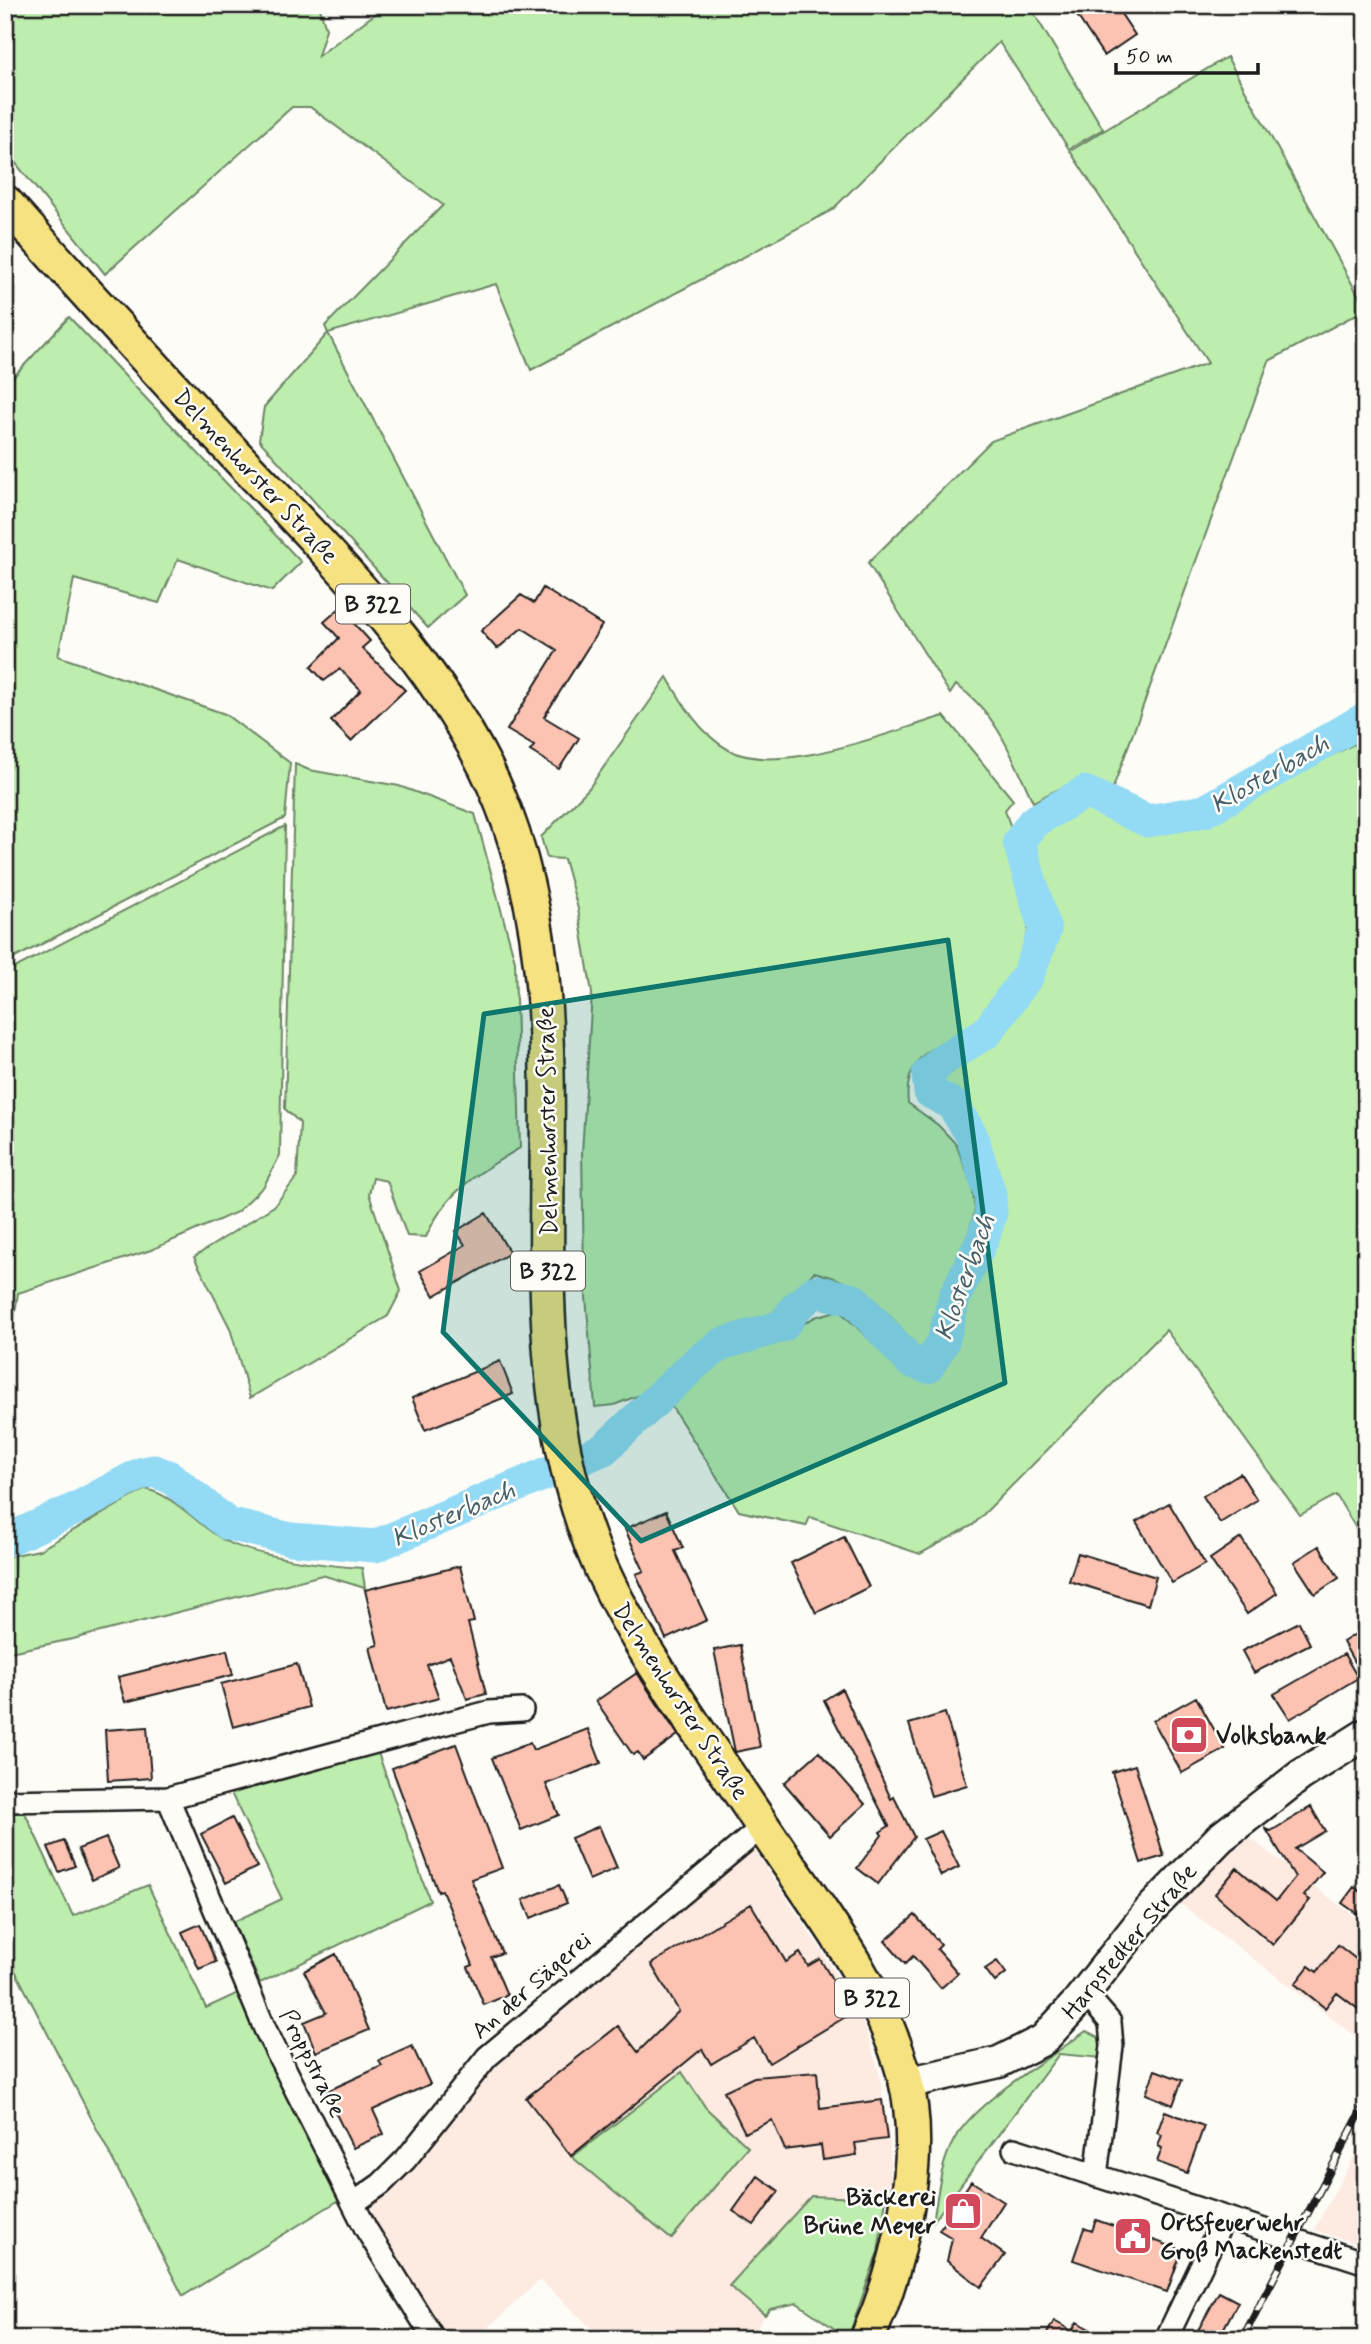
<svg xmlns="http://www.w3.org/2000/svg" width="1371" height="2344" font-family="Mynerve,sans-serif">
  <rect width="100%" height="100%" fill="#fdfcf7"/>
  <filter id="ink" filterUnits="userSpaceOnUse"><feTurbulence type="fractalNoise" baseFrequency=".0143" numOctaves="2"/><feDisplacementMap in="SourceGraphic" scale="14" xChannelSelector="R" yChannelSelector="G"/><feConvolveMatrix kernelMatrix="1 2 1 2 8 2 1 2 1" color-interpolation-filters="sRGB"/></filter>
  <g filter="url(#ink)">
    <path fill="#fdebe2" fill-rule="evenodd" d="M1247,1836L1366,1925V2044L1177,1901Z
      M752,1847L822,1951L865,2027L879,2072L890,2145L891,2181L886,2199L811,2196L729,2285L765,2315L750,2339H603L540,2280L476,2339H450L369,2212L504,2052ZM682,2073L706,2108L748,2147L671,2238Z
      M1366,2134V2247L1314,2230Z"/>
    <path fill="#bdeeae" stroke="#6c8565" stroke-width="2" d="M5,5H319L326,29L318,56L387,5H1029L1103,129L1069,149L999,42L832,210L531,370L496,284L328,333L465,595L428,628L259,440L264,407L328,333L325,326L443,205L310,107H292L105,274L5,150Z
      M1227,57L1366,309L1269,361L1113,788C1077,774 1066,786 1033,802C1013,759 997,712 956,685L950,694L868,563L991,441L1208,363L1070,151Z
      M69,317L301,562L272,591L178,559L159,603L74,579L58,656L225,714L290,763L285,818L5,963V386Z
      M667,677C682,703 701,735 729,750C780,777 889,732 944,716L1013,800L1005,810C1014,839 1034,889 1030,919C1027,945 1005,996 985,1014C951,1045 902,1046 908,1103L938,1125L956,1144L972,1186L975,1210L966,1243L949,1279L928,1348H918C883,1308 868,1285 814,1272L772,1314L715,1331L671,1367L645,1393L614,1405L595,1407L584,1272L582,1153L592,993L578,909L564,859L547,858L541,837L589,788Z
      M1366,738V1545L1336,1495L1300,1515L1166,1330L973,1525L920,1554L810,1517L806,1526L739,1511L668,1401L688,1380L718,1361L768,1344L815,1317L839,1310L896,1365L921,1377L939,1367L969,1285L997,1229L987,1153L976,1117L956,1099L943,1094V1079L988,1044L1026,984L1049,936L1026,854L1034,830L1083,799L1149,828L1204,820Z
      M295,764L309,770L399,786L475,814L515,961L520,1148C479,1172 446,1191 426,1237L407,1236L387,1181L373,1178L369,1194L401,1291L388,1316L250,1398L230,1328L194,1257L274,1206L297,1177L300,1123L285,1109Z
      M285,826L280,1155L264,1186L237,1212L151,1250L18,1293L5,1377V973Z
      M146,1489C177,1497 195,1523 222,1539C250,1556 328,1566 362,1568L365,1588L322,1575L73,1639L5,1653V1557L39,1550Z
      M378,1753L430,1901L260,1983L233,1922L282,1899L230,1791Z
      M5,1813H25L73,1916L148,1885L206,2008L238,1993L341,2199L183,2296L5,1951Z
      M1086,2031L1098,2037L1104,2049L1102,2058L1059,2054L933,2222C938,2194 940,2165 954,2140C976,2100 1049,2059 1086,2031Z
      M682,2072L706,2108L748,2147L671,2239L572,2157Z
      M811,2196L886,2199L878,2252L848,2338L797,2303L770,2309L765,2315L729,2286Z"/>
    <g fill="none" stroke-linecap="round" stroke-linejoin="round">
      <path stroke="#93daf5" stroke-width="33" d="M5,1541L77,1508L140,1474L154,1471L170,1477L228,1524L291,1539L375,1546L604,1449L698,1361L722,1344L783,1326L796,1307L816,1291L854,1300L910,1361L928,1367L943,1342L955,1296L983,1238L991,1213L990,1194L971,1134L952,1104L930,1092L928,1074L942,1060L987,1032L1028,975L1045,930L1019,842L1033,822L1085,792L1148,821L1205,811L1366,718"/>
    </g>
    <path fill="#fcc2b2" stroke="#1c1c1c" stroke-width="2" d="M1070,5H1115L1135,35L1104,56Z
      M543,588L602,625L544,717L579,738L559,769L530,751L534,746L507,730L557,650L522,628L497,649L481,631L521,595L534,603Z
      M340,608L370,641L362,648L405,690L351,741L331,721L361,690L340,669L324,681L311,667L339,638L324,622Z
      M486,1213L510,1253L434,1296L420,1271L465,1245L456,1231Z
      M500,1361L513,1394L425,1430L412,1398Z
      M1240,1473L1257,1500L1220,1523L1203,1496Z
      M1169,1503L1205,1564L1172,1583L1136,1522Z
      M666,1511L683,1548L675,1551L707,1620L666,1639L636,1574L644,1571L625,1529Z
      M844,1537L869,1587L816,1613L791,1563Z
      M1241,1538L1277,1593L1247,1614L1210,1559Z
      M1319,1546L1339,1578L1315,1594L1294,1562Z
      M1078,1553L1156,1577L1148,1605L1069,1581Z
      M460,1566L474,1622L468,1623L486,1694L467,1699L450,1656L427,1665L439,1698L386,1712L370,1647L378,1645L365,1590Z
      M1299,1622L1310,1644L1254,1673L1242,1651Z
      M1360,1631L1366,1639V1654L1354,1662L1343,1642Z
      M740,1645L760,1747L735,1752L714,1650Z
      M227,1650L233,1675L125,1702L118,1677Z
      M1344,1654L1358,1678L1290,1719L1274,1694Z
      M297,1664L309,1707L233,1727L221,1684Z
      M637,1673L678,1735L643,1760L638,1752L633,1755L596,1701Z
      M842,1689L891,1799L894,1797L914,1837L878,1884L857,1868L882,1835L880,1832L889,1826L824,1700Z
      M1196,1697L1225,1749L1182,1773L1153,1721Z
      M945,1713L967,1785L931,1796L909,1724Z
      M147,1727L151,1778L108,1781L105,1730Z
      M588,1729L601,1763L546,1784L559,1815L521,1830L492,1758L530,1743L533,1750Z
      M456,1744L502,1868L471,1879L502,1953L491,1957L507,1995L484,2005L468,1967L473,1965L442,1890L438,1892L392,1768Z
      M819,1752L865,1804L830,1836L784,1783Z
      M1135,1765L1164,1856L1141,1863L1112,1772Z
      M1311,1807L1325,1831L1295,1849L1323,1872L1304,1896L1310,1900L1273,1945L1215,1894L1237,1868L1276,1901L1295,1877L1266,1829L1271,1831Z
      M232,1818L257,1867L226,1883L201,1834Z
      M599,1826L617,1868L589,1880L571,1838Z
      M941,1831L959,1867L941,1876L923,1839Z
      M106,1838L119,1868L92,1880L78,1849Z
      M64,1841L75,1866L59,1872L48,1847Z
      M559,1885L567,1903L531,1918L523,1900Z
      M1354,1887L1366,1896V1920L1342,1903Z
      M751,1904L786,1962L800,1953L808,1966L820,1959L852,2013L769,2063L754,2038L711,2064L702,2049L571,2156L526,2098L618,2026L638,2052L679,2011L651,1964Z
      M915,1915L941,1945L937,1949L958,1973L941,1988L913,1956L905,1964L885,1941Z
      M200,1924L216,1962L199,1969L182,1932Z
      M1338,1945L1366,1967V2015L1337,1993L1325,2008L1295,1984L1309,1966L1317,1972Z
      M336,1954L369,2030L316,2052L304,2022L326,2013L304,1971Z
      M997,1961L1006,1973L995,1982L985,1969Z
      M412,2046L430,2084L373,2110L384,2134L353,2148L325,2092L382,2066L379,2061Z
      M1155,2070L1182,2080L1173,2105L1146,2094Z
      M817,2072L820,2108L882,2100L887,2139L855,2143L857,2155L823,2160L821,2145L785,2150L772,2120L745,2133L724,2091L754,2077Z
      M1165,2111L1204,2126L1187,2173L1157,2162L1162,2148L1158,2146L1162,2135L1157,2133Z
      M758,2176L779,2191L754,2225L733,2211Z
      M971,2181L1004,2202L981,2238L1005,2255L981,2287L947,2261L952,2238L939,2230Z
      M1096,2220L1182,2250L1167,2292L1073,2260L1084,2228L1092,2231Z
      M1219,2292L1238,2302L1218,2339H1209L1197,2332Z
      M1054,2321L1072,2331L1077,2322L1107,2339H1044Z"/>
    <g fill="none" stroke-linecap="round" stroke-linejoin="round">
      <g stroke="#1c1c1c" stroke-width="26">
        <path id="street" d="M168,1798L265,2029L366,2229L434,2339
          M5,1801L168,1798L454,1721L489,1712L522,1710
          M1085,1993L1110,2022L1112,2046L1096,2176
          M1014,2149L1366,2263
          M354,2203L381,2184L406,2159L487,2057L762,1827
          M1166,2339L1224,2218"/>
      </g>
      <g stroke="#1c1c1c" stroke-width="35">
        <path id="secondary" d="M906,2083L999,2062L1043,2040L1075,2005L1149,1911L1220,1838L1301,1775L1366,1734"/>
      </g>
      <g stroke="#1c1c1c" stroke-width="38">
        <path id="primary" d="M5,202C83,290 163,377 243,463C332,557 426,650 485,766C606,1007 496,1286 587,1533C613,1606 657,1669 700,1734C730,1777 759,1821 789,1865C835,1930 884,2000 905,2078C926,2157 900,2266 867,2339"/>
      </g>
      <use href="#street" stroke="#fdfcf7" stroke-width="21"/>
      <use href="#secondary" stroke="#fdfcf7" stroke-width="30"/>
      <use href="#primary" stroke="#f6e281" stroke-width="33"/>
      <g stroke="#1c1c1c" stroke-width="8">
        <path id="rail" d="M1242,2339L1366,2102"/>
      </g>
      <use href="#rail" stroke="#fdfcf7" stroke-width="5" stroke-dasharray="16" stroke-linecap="butt"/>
    </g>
  </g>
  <path fill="#0f766e" fill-opacity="0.2" stroke="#0f766e" stroke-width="5" stroke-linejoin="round" d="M948,940L1005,1383L641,1541L443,1332L484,1014Z"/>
  <defs>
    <g id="bank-square" transform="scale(2.0125)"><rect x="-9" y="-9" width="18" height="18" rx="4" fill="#d1495b" stroke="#fdfcf7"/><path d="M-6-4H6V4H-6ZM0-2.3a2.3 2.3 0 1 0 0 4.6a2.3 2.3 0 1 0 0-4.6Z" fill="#fff"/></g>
    <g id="shop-square" transform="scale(2.0125)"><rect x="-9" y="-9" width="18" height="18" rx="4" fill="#d1495b" stroke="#fdfcf7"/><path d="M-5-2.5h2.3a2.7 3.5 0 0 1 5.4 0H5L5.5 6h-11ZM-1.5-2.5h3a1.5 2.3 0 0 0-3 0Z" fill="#fff"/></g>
    <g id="civic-square" transform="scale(2.0125)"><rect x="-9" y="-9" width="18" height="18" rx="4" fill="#d1495b" stroke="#fdfcf7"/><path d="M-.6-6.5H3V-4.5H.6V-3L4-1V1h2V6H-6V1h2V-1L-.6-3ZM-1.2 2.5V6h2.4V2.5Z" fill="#fff"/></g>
  </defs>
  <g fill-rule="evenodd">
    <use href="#bank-square" x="1189" y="1735"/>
    <use href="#shop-square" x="963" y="2211"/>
    <use href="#civic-square" x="1133" y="2236"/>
  </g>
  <g text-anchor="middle" stroke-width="5" stroke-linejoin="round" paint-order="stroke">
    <g fill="#fdfcf7" stroke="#605f5e" stroke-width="2">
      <rect x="336" y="584.5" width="74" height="39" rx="5"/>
      <rect x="511" y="1251.5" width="74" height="39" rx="5"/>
      <rect x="835" y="1978.5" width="74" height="39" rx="5"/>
    </g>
    <g font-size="23" font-weight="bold" fill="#1c1c1c">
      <text x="373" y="612">B 322</text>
      <text x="548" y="1279">B 322</text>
      <text x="872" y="2006">B 322</text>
    </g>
    <g font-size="24" fill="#1c1c1c" stroke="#fdfcf7">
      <text transform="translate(256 476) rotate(47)" y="8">Delmenhorster Straße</text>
      <text transform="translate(547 1121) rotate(-91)" y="8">Delmenhorster Straße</text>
      <text transform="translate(681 1701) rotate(57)" y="8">Delmenhorster Straße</text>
      <text transform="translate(1129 1941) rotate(-50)" y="8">Harpstedter Straße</text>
      <text transform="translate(531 1985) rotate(-41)" y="8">An der Sägerei</text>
      <text transform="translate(313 2063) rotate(63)" y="8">Proppstraße</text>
    </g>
    <g font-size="24" font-weight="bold" fill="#1c1c1c" stroke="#fdfcf7" text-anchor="start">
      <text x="1216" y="1743">Volksbank</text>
      <text x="936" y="2205" text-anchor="end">Bäckerei<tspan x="936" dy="28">Brüne Meyer</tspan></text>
      <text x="1160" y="2230">Ortsfeuerwehr<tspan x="1160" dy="28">Groß Mackenstedt</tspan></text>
    </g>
    <g font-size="26" font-style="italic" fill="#465e68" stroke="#fdfcf7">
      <text transform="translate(1269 773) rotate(-30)" y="9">Klosterbach</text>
      <text transform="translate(964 1277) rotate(-70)" y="9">Klosterbach</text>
      <text transform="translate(453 1513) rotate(-23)" y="9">Klosterbach</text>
    </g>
  </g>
  <rect width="1371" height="2344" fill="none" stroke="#fdfcf7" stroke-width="28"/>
  <rect x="14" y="14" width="1343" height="2316" fill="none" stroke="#1c1c1c" stroke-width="2.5" filter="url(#ink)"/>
  <path d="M1116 63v10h142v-10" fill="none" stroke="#1c1c1c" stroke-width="3.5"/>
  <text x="1126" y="63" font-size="21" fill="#1c1c1c" stroke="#fdfcf7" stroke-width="5" paint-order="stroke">50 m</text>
</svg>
